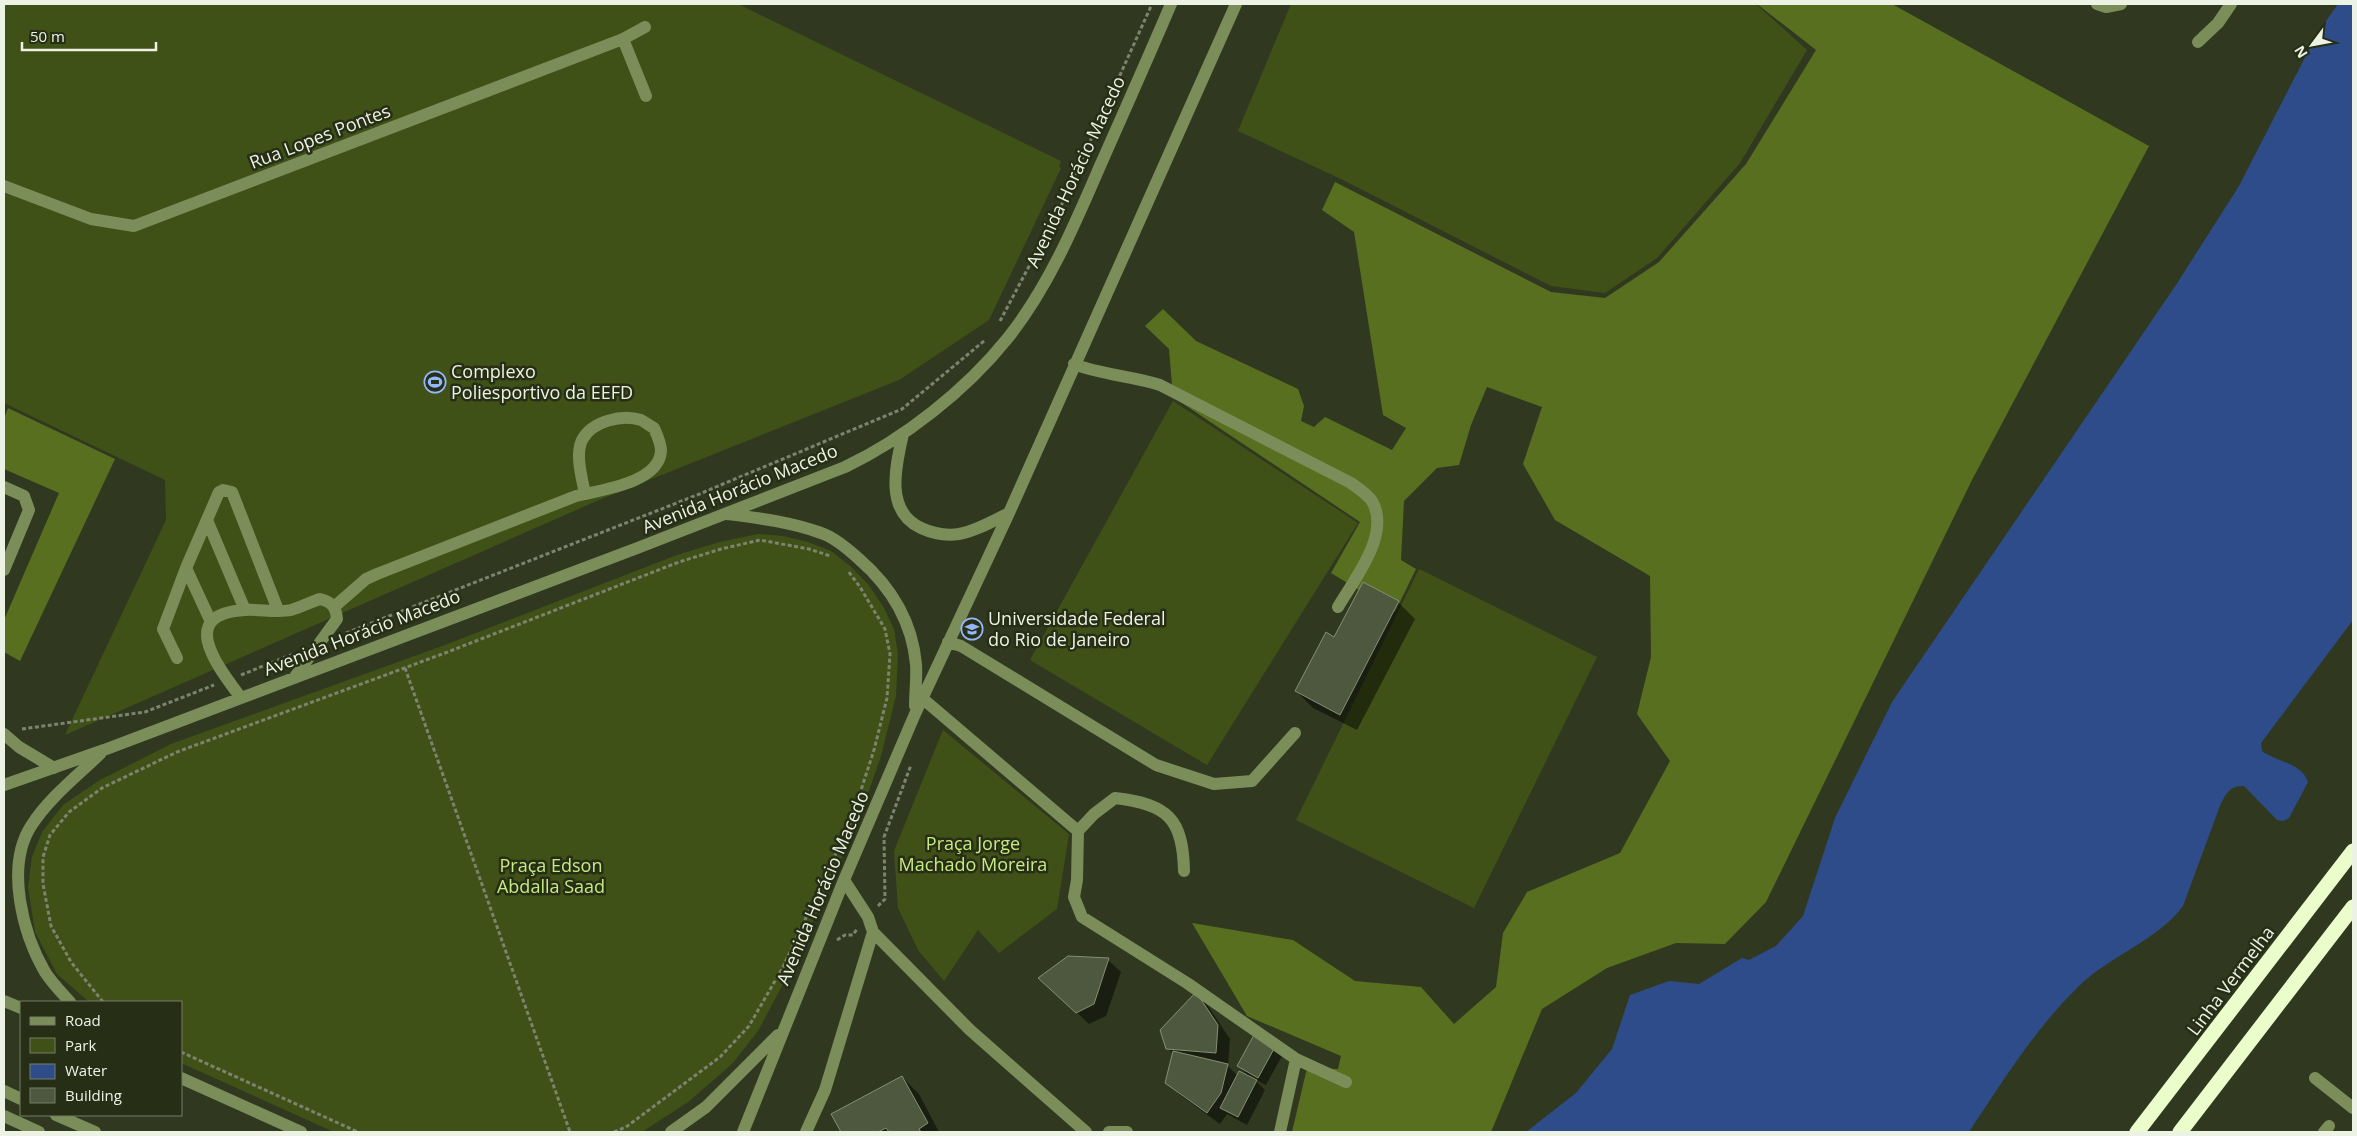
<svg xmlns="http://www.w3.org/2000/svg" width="2357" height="1136" font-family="'Open Sans',sans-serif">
  <rect width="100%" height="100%" fill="#303920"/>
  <path fill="#405117" d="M4,4H738L1061,161L1059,167L1061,168L989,320L899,380L599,500L65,735L166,520L165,480L4,403Z
    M1291,4H1756L1807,50L1740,163L1657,258L1605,293L1551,286L1343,180L1238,131Z
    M1173,401L1358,523L1207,765L1030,660Z
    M758,534L783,536L808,542L831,551L850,566L868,584L884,608L894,629L898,654L896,696L881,756L857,825L790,971L758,1031L732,1064L688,1102L642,1132H334L181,1063V1002H89L57,974L35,932L28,887L32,857L42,832L63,805L100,780L171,744L445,645L677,555L720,542Z
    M1419,569L1597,657L1474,908L1296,820Z
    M943,730L1069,834L1057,909L999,953L978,930L944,981L918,950L898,908L894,851Z"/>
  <path fill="#586f1f" d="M1757,4H1892L2149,146L1972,480L1766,902L1725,944L1676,943L1607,968L1542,1009L1491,1132H1292L1307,1068L1338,1069L1341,1056L1247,1016L1192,923L1293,940L1355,981L1421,987L1454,1024L1496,987L1503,933L1527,892L1620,853L1670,761L1637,714L1651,657L1650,576L1555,520L1523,464L1542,407L1487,387L1471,425L1459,465L1437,468L1404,501L1401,560L1416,569L1395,612L1331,573L1360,522L1173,397L1169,349L1145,326L1163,309L1196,341L1298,389L1304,406L1301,421L1314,427L1325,417L1392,450L1406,428L1383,415L1354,232L1322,210L1335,182L1551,292L1605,298L1659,262L1746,164L1816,50Z
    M8,408L115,459L20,661L4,652V620L59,493L4,469V418Z"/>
  <path fill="#2f4c8a" d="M2338,4H2353V620L2261,743L2262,751C2277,762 2302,763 2308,782L2289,818L2283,821L2277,820L2244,786C2231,785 2227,792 2221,803L2183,906C2157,941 2109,956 2078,987C2035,1029 2002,1082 1969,1132H1526L1576,1093L1612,1049L1630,995L1669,981L1699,984L1742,958L1749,960L1776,946L1803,916L1835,818L1892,702L2176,285L2239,186L2317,34Z"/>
  <path fill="#0007" d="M1398,602L1415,619L1357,730L1313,708L1296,691L1334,639Z
    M1108,960L1121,972L1106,1016L1089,1024L1053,990Z
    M1196,993L1208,1006L1230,1039L1228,1066L1238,1076L1250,1078L1238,1065L1255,1036L1282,1056L1266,1085L1254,1079L1265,1090L1247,1125L1227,1114L1220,1124L1180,1095L1167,1083L1173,1054L1167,1048Z
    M902,1077L919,1094L939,1132H843L833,1114Z"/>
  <path fill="#4e583e" stroke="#858f73" d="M1363,582L1399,601L1340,715L1295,691L1326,632L1334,637Z
    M1068,956L1109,958L1094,1004L1076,1013L1038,978Z
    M1196,992L1218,1025L1216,1053L1166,1049L1160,1030Z
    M1254,1035L1275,1047L1258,1078L1237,1066Z
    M1173,1051L1228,1064L1221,1093L1207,1113L1165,1083Z
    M1239,1071L1257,1080L1238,1117L1220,1108Z
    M902,1076L928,1123L919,1129L921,1132H889L886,1128L878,1132H841L831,1114Z"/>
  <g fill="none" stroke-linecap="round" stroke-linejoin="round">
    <path stroke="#7c836e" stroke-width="3" stroke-dasharray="4 2.5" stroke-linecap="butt" d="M1000,321L1061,206L1152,4
      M346,633L697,495L902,409L984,341
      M405,668L570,1132
      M241,675L293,654
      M22,729L145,712L214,685
      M878,906L885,899L884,837L911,765
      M837,940L845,935H853L857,929
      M103,1002L71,962L51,926L43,884V857L50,835L69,812L102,788L177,752L445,653L679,562L721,549L760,540L809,549L830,556
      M181,1052L358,1132
      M614,1132L626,1127L720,1057L749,1026L783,967L851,821L874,750L887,698L890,654L885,629L860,587L848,571"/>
    <path stroke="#7b8d59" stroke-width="12" d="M2097,4L2106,7L2121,4
      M623,39L646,96
      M2198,42L2218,23L2231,4
      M4,186L91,219L134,226L623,39L645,27
      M1074,364C1102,375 1132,376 1160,385L1351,483C1358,488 1367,494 1372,501C1391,534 1355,578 1338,607
      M903,434C896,465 884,511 921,528C934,534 945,536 959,534C976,531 993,521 1009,513
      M4,487L24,496L29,510L4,570
      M727,514C758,518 791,522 821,533C834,537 848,549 859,559C890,586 912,621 916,664C917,677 915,692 915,706
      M207,520L245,610
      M186,568L211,622
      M334,607L366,579L377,574L576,496C601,490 659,483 661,451C661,443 657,435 654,428C650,426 645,422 641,420C622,414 592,421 582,440C575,455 582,478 585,494
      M948,642L961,646L1156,765L1214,784L1252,781L1295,733
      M177,658L163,629L186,568L219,492L223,490L232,492L278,610
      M241,698C219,668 175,614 245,610C260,609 277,613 291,610C301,607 311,602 320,599C332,602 336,607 337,619L294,678
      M922,698L1078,831L1077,880L1074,897L1082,917L1187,983L1296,1059L1280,1132
      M4,734L19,747L54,768
      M4,785L104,750L640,547L845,467C904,439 966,390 1007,339C1048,288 1074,226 1100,166C1124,112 1148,58 1171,4
      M1078,831L1094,814L1115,798C1168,804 1183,819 1184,871
      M844,880L868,917L873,932L970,1030L1086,1132
      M4,1001L21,1008
      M70,1002C62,993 52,983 45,972C23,934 5,867 31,826C49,798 77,776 100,754
      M1296,1059L1346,1082
      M181,1078L301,1132
      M2315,1078L2353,1108
      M4,1091L21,1099
      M56,1115L95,1132
      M4,1116L39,1132
      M671,1132L706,1107L778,1035
      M743,1132L844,880L915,714L1009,513L1236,4
      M806,1132L825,1090L873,932
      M1109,1132H1127
      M2324,1132L2329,1126"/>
    <path stroke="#eafdcb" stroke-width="15" d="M2137,1132L2353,851
      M2180,1132L2353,907"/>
  </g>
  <defs>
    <g id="stadium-ring" transform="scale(1.125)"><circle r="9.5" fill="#262e16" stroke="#93b7fd" stroke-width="1.5"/><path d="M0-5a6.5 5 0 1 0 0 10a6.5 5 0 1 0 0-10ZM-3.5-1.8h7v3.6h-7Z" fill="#93b7fd"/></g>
    <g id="university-ring" transform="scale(1.125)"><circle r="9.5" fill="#262e16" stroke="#93b7fd" stroke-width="1.5"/><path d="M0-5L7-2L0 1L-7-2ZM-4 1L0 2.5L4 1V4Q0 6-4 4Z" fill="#93b7fd"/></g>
  </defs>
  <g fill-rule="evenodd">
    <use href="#stadium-ring" x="435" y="382"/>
    <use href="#university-ring" x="972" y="629"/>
  </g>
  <g text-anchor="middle" stroke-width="5" stroke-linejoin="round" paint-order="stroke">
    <g font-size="18" fill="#edf3e4" stroke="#262e16">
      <text transform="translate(320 137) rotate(-21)" y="6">Rua Lopes Pontes</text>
      <text transform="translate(1076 172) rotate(-65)" y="6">Avenida Horácio Macedo</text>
      <text transform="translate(740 489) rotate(-22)" y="6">Avenida Horácio Macedo</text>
      <text transform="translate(362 633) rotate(-21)" y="6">Avenida Horácio Macedo</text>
      <text transform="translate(823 888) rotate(-67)" y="6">Avenida Horácio Macedo</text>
      <text transform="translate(2231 981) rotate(-53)" y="6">Linha Vermelha</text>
    </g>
    <g font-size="18" fill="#edf3e4" stroke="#262e16" text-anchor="start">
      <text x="451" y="378">Complexo<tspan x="451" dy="21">Poliesportivo da EEFD</tspan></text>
      <text x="988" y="625">Universidade Federal<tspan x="988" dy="21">do Rio de Janeiro</tspan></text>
    </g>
    <g font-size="18" fill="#c8eb81" stroke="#262e16">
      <text x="973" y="850">Praça Jorge<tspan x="973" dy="21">Machado Moreira</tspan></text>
      <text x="551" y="872">Praça Edson<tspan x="551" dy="21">Abdalla Saad</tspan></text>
    </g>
  </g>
  <rect width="2357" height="1136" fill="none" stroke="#edf3e4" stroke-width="10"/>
  <rect x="20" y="1001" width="162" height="115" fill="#262e16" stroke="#767d68"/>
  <rect x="30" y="1017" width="25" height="8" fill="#7b8d59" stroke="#767d68"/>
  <text x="65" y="1026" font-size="15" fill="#edf3e4">Road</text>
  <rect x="30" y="1038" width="25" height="15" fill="#405117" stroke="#767d68"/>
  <text x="65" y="1051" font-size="15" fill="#edf3e4">Park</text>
  <rect x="30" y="1064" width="25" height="15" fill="#2f4c8a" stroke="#767d68"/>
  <text x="65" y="1076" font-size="15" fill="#edf3e4">Water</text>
  <rect x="30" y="1088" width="25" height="15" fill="#4e583e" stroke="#767d68"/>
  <text x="65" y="1101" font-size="15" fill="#edf3e4">Building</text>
  <g transform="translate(2312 45) rotate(238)" stroke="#262e16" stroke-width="4" paint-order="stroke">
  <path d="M0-4L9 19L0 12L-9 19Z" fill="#edf3e4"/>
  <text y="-8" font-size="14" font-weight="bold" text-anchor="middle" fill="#edf3e4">N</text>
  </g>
  <path d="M22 42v8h134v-8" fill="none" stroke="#edf3e4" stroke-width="2.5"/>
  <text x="30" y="42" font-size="15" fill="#edf3e4" stroke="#262e16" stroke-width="4" paint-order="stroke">50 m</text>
</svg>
